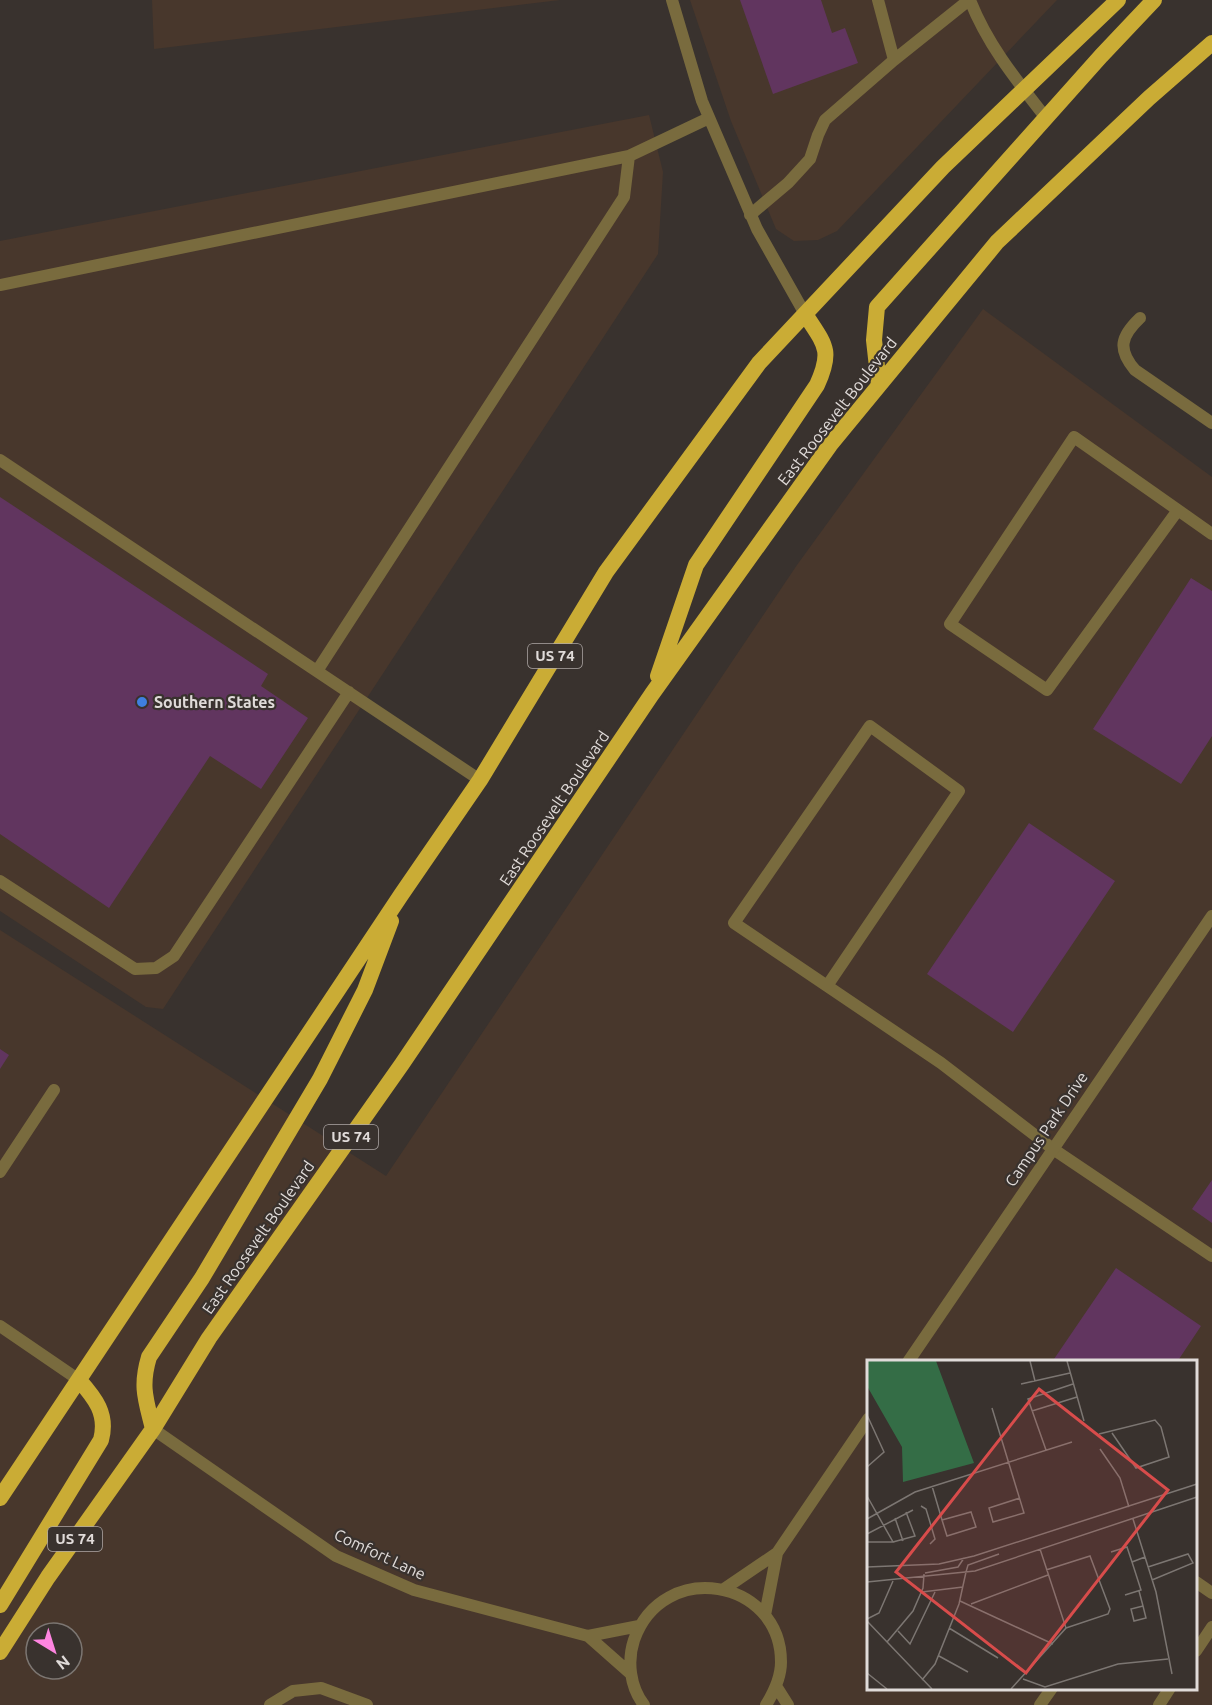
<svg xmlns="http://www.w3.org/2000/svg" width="1212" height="1705" font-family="Ubuntu,sans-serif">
  <rect width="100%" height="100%" fill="#39322e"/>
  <path fill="#48372c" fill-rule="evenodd" d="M152,0H560L154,49Z
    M690,0H1057L837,231L818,240L794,241L776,229L731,121Z
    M649,115L663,172L658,254L163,1009L146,1007L0,911V241Z
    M983,309L1212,477V1705H0V930L386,1176L797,565ZM868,1362H1196V1688H868ZM36,1633H72V1669H36Z"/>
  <path fill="#61355f" d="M740,0H821L832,33L845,28L858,63L773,94Z
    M0,497L268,674L261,686L308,718L261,789L210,756L109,908L0,834Z
    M1191,578L1212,591V736L1181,784L1093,729Z
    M1029,823L1115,881L1013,1032L927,974Z
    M0,1049L9,1055L0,1069Z
    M1212,1180V1223L1192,1209Z
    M1116,1268L1201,1326L1177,1362H1052Z"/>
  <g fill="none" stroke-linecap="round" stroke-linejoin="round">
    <path stroke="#796b3e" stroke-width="12" d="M672,0L702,101L757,229L805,314
      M878,0L894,60
      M970,0C987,44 1017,81 1046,118
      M750,215L788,183L810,159L818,135L825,120L894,60L969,0
      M0,285L629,156L709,118
      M1140,318C1121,336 1117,349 1135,370L1212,423
      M0,460L480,780
      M1178,510L1047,690L950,624L1074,437L1212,534
      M317,671L624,197L629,156
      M0,881L135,969L156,968L174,956L349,692
      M827,986L959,791L870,726L734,923L941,1063L1053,1149L1212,1256
      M0,1172L54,1090
      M1196,1582L1212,1593
      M1196,1651L1212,1627
      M270,1705L293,1691L321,1688L367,1705
      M1040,1705L1052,1688
      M1159,1705L1170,1688"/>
    <path stroke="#796b3e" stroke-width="12" d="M0,1326L79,1380
      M908,1362L1212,916
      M153,1429L336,1556L414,1590L588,1636
      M777,1553L868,1419
      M724,1589L777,1553L765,1615
      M631,1674L588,1636L639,1626
      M776,1686L788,1705
      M644,1705C630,1687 627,1661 634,1640C663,1558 781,1579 781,1662C781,1677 774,1692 766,1705"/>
    <path stroke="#caac35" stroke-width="16" d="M879,385L874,340L877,307L1101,56L1154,0
      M658,676L696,565L817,385C833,350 825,345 805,314
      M153,1429C146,1400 140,1387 149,1357L202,1278L320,1079L365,990L391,921
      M0,1498L401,895L480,780L606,572L759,363L943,167L1118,0
      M0,1605L101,1440C108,1414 95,1398 79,1380
      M0,1652L48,1577L153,1429L209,1338L402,1064L652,694L830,445L997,242L1149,98L1212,43"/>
  </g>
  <circle fill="#3f7fe0" stroke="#39322e" stroke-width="2" cx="142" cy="702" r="6"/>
  <g text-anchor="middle" stroke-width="4.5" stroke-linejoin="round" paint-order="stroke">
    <g fill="#39322e" stroke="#aea8a6" stroke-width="1.5">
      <rect x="528" y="644" width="54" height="24" rx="4.5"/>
      <rect x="324" y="1125" width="54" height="24" rx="4.5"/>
      <rect x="48" y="1527" width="54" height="24" rx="4.5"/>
    </g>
    <g font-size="15" font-weight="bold" fill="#e0dbd9">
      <text x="555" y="661">US 74</text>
      <text x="351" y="1142">US 74</text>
      <text x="75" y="1544">US 74</text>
    </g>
    <g font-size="16" fill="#e0dbd9" stroke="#39322e">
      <text transform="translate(837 411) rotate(-52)" y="6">East Roosevelt Boulevard</text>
      <text transform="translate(554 808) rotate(-56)" y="6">East Roosevelt Boulevard</text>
      <text transform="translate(1046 1129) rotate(-56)" y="6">Campus Park Drive</text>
      <text transform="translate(258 1237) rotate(-55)" y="6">East Roosevelt Boulevard</text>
      <text transform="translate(380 1554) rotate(25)" y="6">Comfort Lane</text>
    </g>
    <g font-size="16" font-weight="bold" fill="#e0dbd9" stroke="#39322e" text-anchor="start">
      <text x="154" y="708">Southern States</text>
    </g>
  </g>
  <g transform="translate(867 1360)">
    <rect width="330" height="330" fill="#39322e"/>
    <path d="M0,1H69L107,103L36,122L35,87L0,26Z" fill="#346d46"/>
    <path fill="none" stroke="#7c7672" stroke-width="1.5" d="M163,1L168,21M200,1L217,61M154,24L203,13M125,48L157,153L126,162L122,148L153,138M165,51L210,37M0,55L17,92L0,107M232,74L288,60L294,67L302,97L269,108L245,73M233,89L253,118L262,147M179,90L161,39L206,24M65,126L75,160L80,176L109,167L104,152L75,160M0,136L26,182H0M54,146L59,149L68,179L63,184M28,158L36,181M0,159L48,132L205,82M266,159L289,232L305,314M0,174L46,150M26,182L48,176L39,152M244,192L260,187L265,202M0,207L72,204L107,196L330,124M281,207L321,194L326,203L285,220M179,210L223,196L243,249L241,254L199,268M99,212L101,205L132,194M58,213L91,207L97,198M0,222L108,211L330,137M272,231L276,246L279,258L267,261L264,249L276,246M55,232L96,227M258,235L274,230L265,202L278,197M93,241L186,284M104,244L181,215M0,259L12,253L26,221M0,261L65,329M82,268L131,298M31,271L43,284L68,232M20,282L46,251L56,228L57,214M72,296L101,312M0,313L20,329M156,319L178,327L251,304L301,299M55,320L68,304L92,244L99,212M144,329L199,268L173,189"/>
    <path fill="#d84c4b" fill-opacity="0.15" stroke="#d84c4b" stroke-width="3" d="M172,29L301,130L159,313L29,212Z"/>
    <rect width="330" height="330" fill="none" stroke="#e0dbd9" stroke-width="3"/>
  </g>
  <g transform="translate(54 1651) rotate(142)"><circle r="28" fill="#39322e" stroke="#7c7672" stroke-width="1.5"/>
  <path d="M0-4.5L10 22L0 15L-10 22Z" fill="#fe85e0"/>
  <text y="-9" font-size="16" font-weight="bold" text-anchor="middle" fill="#e0dbd9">N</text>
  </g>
</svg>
